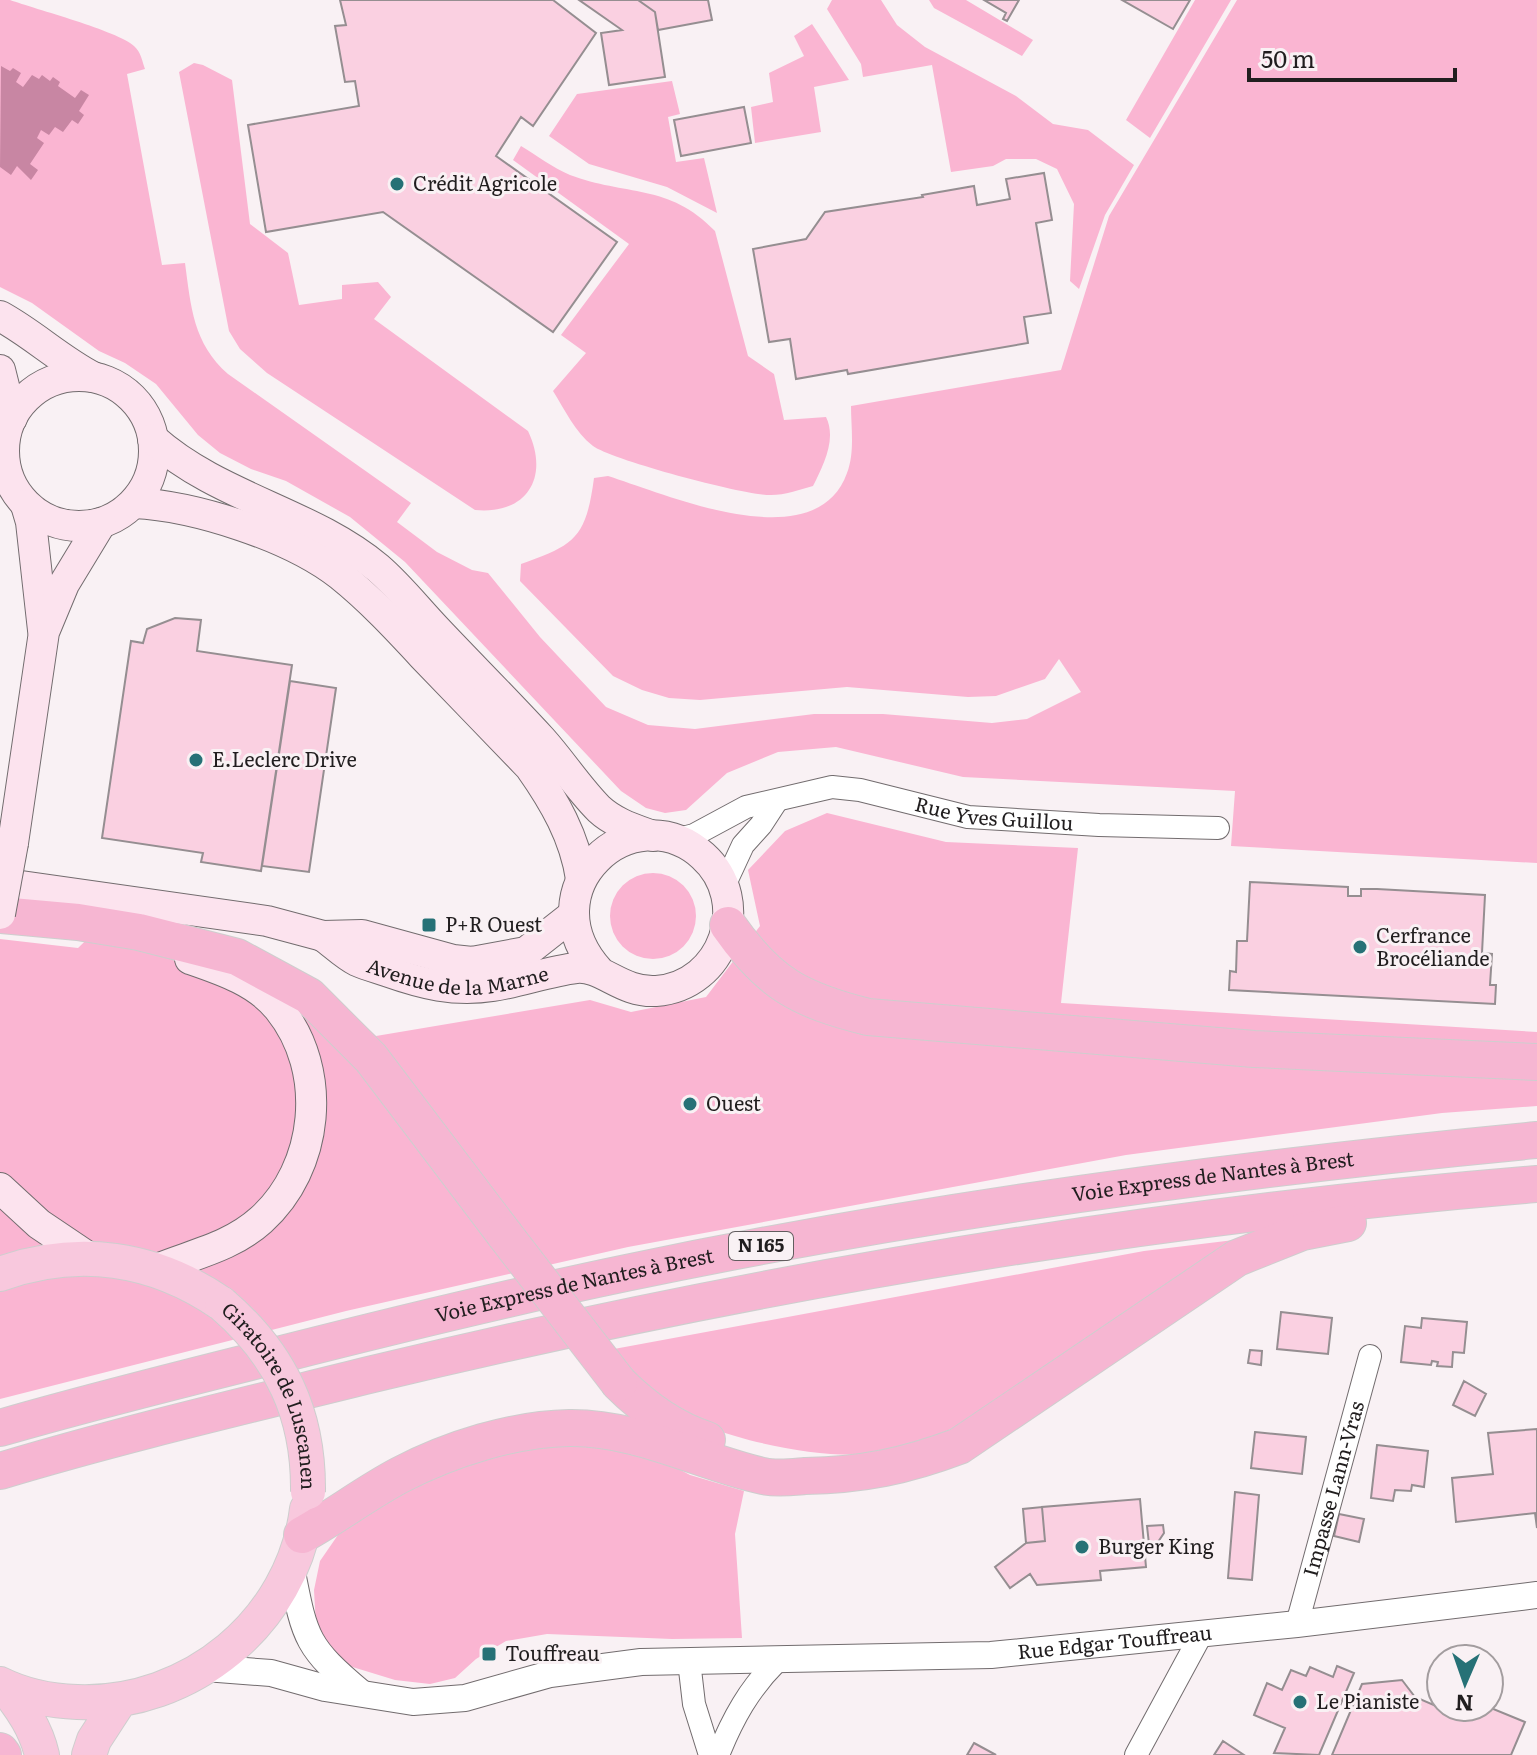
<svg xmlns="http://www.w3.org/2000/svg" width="1537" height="1755" font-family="Literata,serif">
  <rect width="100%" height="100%" fill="#f9f1f4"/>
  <path fill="#fab5d2" d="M0,0H10C35,9 118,31 134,46C141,52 142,61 145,69L127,74L162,265L185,263C191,307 193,343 228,374L411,503L397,522L437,552L472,570L488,573L540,637L606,707L648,725L695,729L814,714H883L992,723L1027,719L1081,692L1059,659L1045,679L996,696L968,697L847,687L700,700L669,698L642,690L613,676L520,581L521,564C575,545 586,538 594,478L608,476C668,495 816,560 847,473C855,452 851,428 851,406L1061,370L1109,216L1237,0H1537V863L1231,846L1235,791L963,777L836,747L778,752L727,773L686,810L665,813L646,808L621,791L405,562L350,517L286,481L251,469L220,453L198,435L156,384L125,363L99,351L32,303L0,287Z
    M832,0H881L897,25L925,47L1016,96L1053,124L1088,130L1134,165L1105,215L1079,289L1070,281L1074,204L1057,169L1036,159H1006L993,166L951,172L932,65L863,77L861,64L827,9Z
    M929,0H966L1033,40L1022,56L934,8Z
    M1195,0H1231L1150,138L1126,120Z
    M812,24L849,80L814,87L821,132L755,143L751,107L773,102L769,73L804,56L794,36Z
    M194,63L203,65L232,80L250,224L288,253L299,305L342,299V285L378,282L391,297L374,319L528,431C550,477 527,515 475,510L267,373L240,349L229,331L179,72Z
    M672,81L680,114L668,117L676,162L704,158L717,213L667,187L589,164L549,136L577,94Z
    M521,146C536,155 553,168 570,175C625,196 669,183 715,231L748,356L774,374L784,420L826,417C837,439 823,466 813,486C799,490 785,495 771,495C746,496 612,460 593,446C575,432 565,410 553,391L586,353L561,335L629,244L513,160Z
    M827,813L946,842L1078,848L1061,1003L1537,1032V1106L1442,1113L1126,1155L628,1247L346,1311L0,1399V939L78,948L110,917L226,935L326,990L376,1036L590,1000L631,1012L706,997L760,926L748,870L785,831Z
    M610 916a43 43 0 1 1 86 0a43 43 0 1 1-86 0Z
    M1234,1240L963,1424C934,1436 907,1449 876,1453C822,1461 713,1438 668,1407C646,1391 631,1370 614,1349L1144,1251Z
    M574,1440L656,1457L690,1475L744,1491L735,1534L742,1638L672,1639L547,1634L506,1641L476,1659L455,1678L430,1684L395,1680L346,1665L329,1649L316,1625L314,1590L320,1561L340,1532L392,1494L502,1450Z"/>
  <path fill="#c886a3" d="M1,66L10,71L13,68L21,73L16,82L23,87L32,75L39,79L42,75L50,81L53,77L60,82L58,86L75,98L81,90L89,95L79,111L84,115L78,124L72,120L63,132L55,127L49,135L41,130L37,138L44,143L30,164L38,170L31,180L17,166L11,175L0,167Z"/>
  <path fill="#fad0e1" stroke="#958e91" stroke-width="2" d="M340,0H553L596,33L533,126L521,117L496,156L617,242L553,332L383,212L266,232L248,125L359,106L355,81L345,82L335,26L346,25Z
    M579,0H638L655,12L665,77L609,85L601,33L622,30Z
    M638,0H708L712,20L658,30L655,12Z
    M984,0H1019L1007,21L1003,19L1006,13Z
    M1122,0H1190L1173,29Z
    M744,107L751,143L681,156L674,120Z
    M1044,173L1052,220L1036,223L1051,313L1024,317L1028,343L848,374L847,370L796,379L790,339L769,342L753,249L806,239L825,212L923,197L922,195L974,186L977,205L1010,199L1006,179Z
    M175,618L201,620L197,651L292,665L261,871L201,862L203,853L102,838L131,641L143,643L147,629Z
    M290,681L336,688L309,872L262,866Z
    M1250,882L1348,887V896H1361V889H1377L1485,895L1482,953L1492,954L1490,985H1496L1495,1004L1229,990L1230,971L1236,972L1237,941H1247Z
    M1281,1312L1332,1318L1328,1354L1277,1349Z
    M1422,1318L1467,1322L1464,1353L1453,1352L1452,1367L1437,1366L1438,1362L1432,1361L1431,1365L1401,1362L1405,1326L1421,1328Z
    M1250,1350L1262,1351L1261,1365L1248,1363Z
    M1464,1381L1486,1394L1475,1416L1453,1405Z
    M1537,1429V1528L1535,1513L1456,1522L1452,1478L1493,1474L1488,1433Z
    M1255,1432L1306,1437L1302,1474L1251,1468Z
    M1377,1445L1428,1451L1424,1487L1412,1485L1411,1491L1395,1490L1393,1501L1371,1498Z
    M1235,1492L1259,1495L1252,1580L1228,1578Z
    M1140,1499L1146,1567L1100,1571L1101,1580L1037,1585L1030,1574L1010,1588L995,1567L1026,1543L1045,1541L1042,1507Z
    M1042,1507L1045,1541L1026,1543L1023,1509Z
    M1339,1514L1364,1519L1359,1542L1334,1536Z
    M1163,1525L1164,1533L1158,1542L1159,1552L1150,1553L1147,1526Z
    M1337,1666L1354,1673L1319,1755L1274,1753L1285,1728L1254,1715L1267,1683L1282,1690L1291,1670L1306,1676L1310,1667L1333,1677Z
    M1402,1680L1415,1697L1466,1719L1470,1709L1491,1708L1525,1722L1511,1755H1332L1362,1684Z
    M1223,1741L1244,1755H1214Z
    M974,1743L996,1755H967Z"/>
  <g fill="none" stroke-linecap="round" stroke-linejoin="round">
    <g stroke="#726c6e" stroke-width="24">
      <g id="minor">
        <path id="s1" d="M675,840L694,835L746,807L832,787L860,790L968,817L1099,825L1218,828"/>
        <path d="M724,886L743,845L761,825L776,802"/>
        <path id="s2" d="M1297,1624L1370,1356"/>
        <path d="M689,1661L694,1704L710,1755"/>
        <path d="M718,1755C733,1718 749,1689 777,1661"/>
        <path d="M1136,1755L1202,1633"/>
      </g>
    </g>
    <g stroke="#726c6e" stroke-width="28">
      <g id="tertiary">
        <path d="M291,1567C305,1638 305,1646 361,1693"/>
        <path id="s3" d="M205,1668L271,1673L325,1688L413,1702L465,1698L550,1674L641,1662L991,1655L1297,1624L1537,1595"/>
      </g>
    </g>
    <g stroke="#726c6e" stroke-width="32">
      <g id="secondary">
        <path d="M0,316C33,334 60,360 93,377"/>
        <path d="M0,370L12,418"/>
        <circle cx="79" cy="451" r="75"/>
        <path d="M153,439C219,498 311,512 378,568C399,586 417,609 437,630C471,666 507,702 541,739C561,761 578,788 599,809C614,823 634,829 653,836"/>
        <path d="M134,503C195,506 290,536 340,575C370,599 397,628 423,656C459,693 494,730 530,767C554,801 575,837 581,879"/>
        <path d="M26,505L31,522L43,630"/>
        <path d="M13,843L44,632L64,584L101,523"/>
        <path d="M0,883L267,921L323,936L362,935L453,960L472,962L526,952L573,915"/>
        <path id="s4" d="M323,936C334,944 345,955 357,961C366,965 377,968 386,971C423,984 454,992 493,986C520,982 550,971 576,968C602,965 621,993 656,991C724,986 753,901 703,856C632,792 525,890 599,971"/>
        <path d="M0,1188L39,1224L88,1257"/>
        <path d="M157,1269C194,1254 231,1247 261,1220C319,1168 329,1071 279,1009C258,982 222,970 190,959"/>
      </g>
    </g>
    <g stroke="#cecece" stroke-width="36">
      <path id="primary" d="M0,1274C78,1246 154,1257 222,1304
        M0,1684C24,1696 50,1701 77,1702C190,1706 293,1622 307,1509
        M5,1687C22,1708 36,1729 42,1755
        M89,1755L94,1740L120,1700"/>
    </g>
    <g stroke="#cecece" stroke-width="38">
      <g id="trunk">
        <path d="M0,915L78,922L139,932L237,957L309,996L371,1058L505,1235"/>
        <path d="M728,925C769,984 800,1000 868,1017L1254,1049L1537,1062"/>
        <path d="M619,1383C644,1408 673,1429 707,1440"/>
        <path id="s5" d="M0,1428C93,1401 187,1378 282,1354C396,1325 511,1297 626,1273C926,1210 1232,1169 1537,1140"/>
        <path d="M0,1471C123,1434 248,1405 373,1374C756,1282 1144,1216 1537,1184"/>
        <path d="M302,1535C336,1516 366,1493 400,1475C450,1449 513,1429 569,1428C637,1427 698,1461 763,1476C776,1479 792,1477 805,1476C863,1475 906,1466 959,1446L1237,1258L1302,1232L1348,1223"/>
        <path d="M0,1751L3,1755"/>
      </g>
    </g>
    <use href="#minor" stroke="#fff" stroke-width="22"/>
    <use href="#tertiary" stroke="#fff" stroke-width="26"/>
    <use href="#secondary" stroke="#fce3ee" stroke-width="30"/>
    <use href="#primary" stroke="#f8c8dd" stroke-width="34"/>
    <use href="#trunk" stroke="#f6b6d2" stroke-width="36"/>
    <g stroke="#726c6e" stroke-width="32" stroke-linecap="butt">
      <path id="secondary-bridge" d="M0,914L13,843"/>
    </g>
    <g stroke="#cecece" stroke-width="36" stroke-linecap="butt">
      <g id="primary-bridge">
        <path id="s6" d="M222,1304C281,1355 309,1414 308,1492"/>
      </g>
    </g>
    <g stroke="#cecece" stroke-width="38" stroke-linecap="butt">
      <path id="trunk-bridge" d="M505,1235L619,1383"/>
    </g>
    <use href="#secondary-bridge" stroke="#fce3ee" stroke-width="30"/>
    <use href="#primary-bridge" stroke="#f8c8dd" stroke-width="34"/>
    <use href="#trunk-bridge" stroke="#f6b6d2" stroke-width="36"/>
  </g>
  <g fill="#267176" stroke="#f9f1f4" stroke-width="3">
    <circle cx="397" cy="184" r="8"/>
    <circle cx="196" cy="760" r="8"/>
    <rect x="421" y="917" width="16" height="16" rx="4"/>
    <circle cx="1360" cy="947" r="8"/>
    <circle cx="690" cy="1104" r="8"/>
    <circle cx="1082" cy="1547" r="8"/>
    <rect x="481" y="1646" width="16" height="16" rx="4"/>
    <circle cx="1300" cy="1702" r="8"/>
  </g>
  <g text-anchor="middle" stroke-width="6" stroke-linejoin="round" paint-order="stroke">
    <rect fill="#f9f1f4" stroke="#625d5f" stroke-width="2" x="729" y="1232" width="64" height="28" rx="6"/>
    <g font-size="18" font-weight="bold" fill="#211e1f">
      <text x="761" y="1252">N 165</text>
    </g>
    <g font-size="20" fill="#211e1f" stroke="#f9f1f4" text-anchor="start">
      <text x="413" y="191">Crédit Agricole</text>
      <text x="212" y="767">E.Leclerc Drive</text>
      <text x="445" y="932">P+R Ouest</text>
      <text x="1376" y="943">Cerfrance<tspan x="1376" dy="23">Brocéliande</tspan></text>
      <text x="706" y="1111">Ouest</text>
      <text x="1098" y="1554">Burger King</text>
      <text x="505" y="1661">Touffreau</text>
      <text x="1316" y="1709">Le Pianiste</text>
    </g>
    <g font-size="20" fill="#211e1f" stroke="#f9f1f4">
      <text dy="7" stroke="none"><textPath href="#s1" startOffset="332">Rue Yves Guillou</textPath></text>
      <text dy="7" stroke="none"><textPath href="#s4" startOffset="146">Avenue de la Marne</textPath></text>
      <text dy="7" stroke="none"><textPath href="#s5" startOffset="1240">Voie Express de Nantes à Brest</textPath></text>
      <text dy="7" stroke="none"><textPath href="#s5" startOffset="592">Voie Express de Nantes à Brest</textPath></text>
      <text dy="7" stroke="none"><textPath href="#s6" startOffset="108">Giratoire de Luscanen</textPath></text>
      <text dy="7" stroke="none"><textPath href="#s2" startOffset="140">Impasse Lann-Vras</textPath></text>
      <text dy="7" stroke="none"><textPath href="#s3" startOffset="918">Rue Edgar Touffreau</textPath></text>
    </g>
  </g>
  <g transform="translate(1465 1683) rotate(182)"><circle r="38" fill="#f9f1f4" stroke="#a39d9f" stroke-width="2"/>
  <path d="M0-6L14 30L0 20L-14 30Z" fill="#267176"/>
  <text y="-12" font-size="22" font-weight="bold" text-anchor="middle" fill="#211e1f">N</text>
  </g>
  <path d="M1249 68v12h206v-12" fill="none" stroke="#211e1f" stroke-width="4"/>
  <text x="1261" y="68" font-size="24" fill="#211e1f" stroke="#f9f1f4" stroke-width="6" paint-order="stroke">50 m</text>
</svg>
